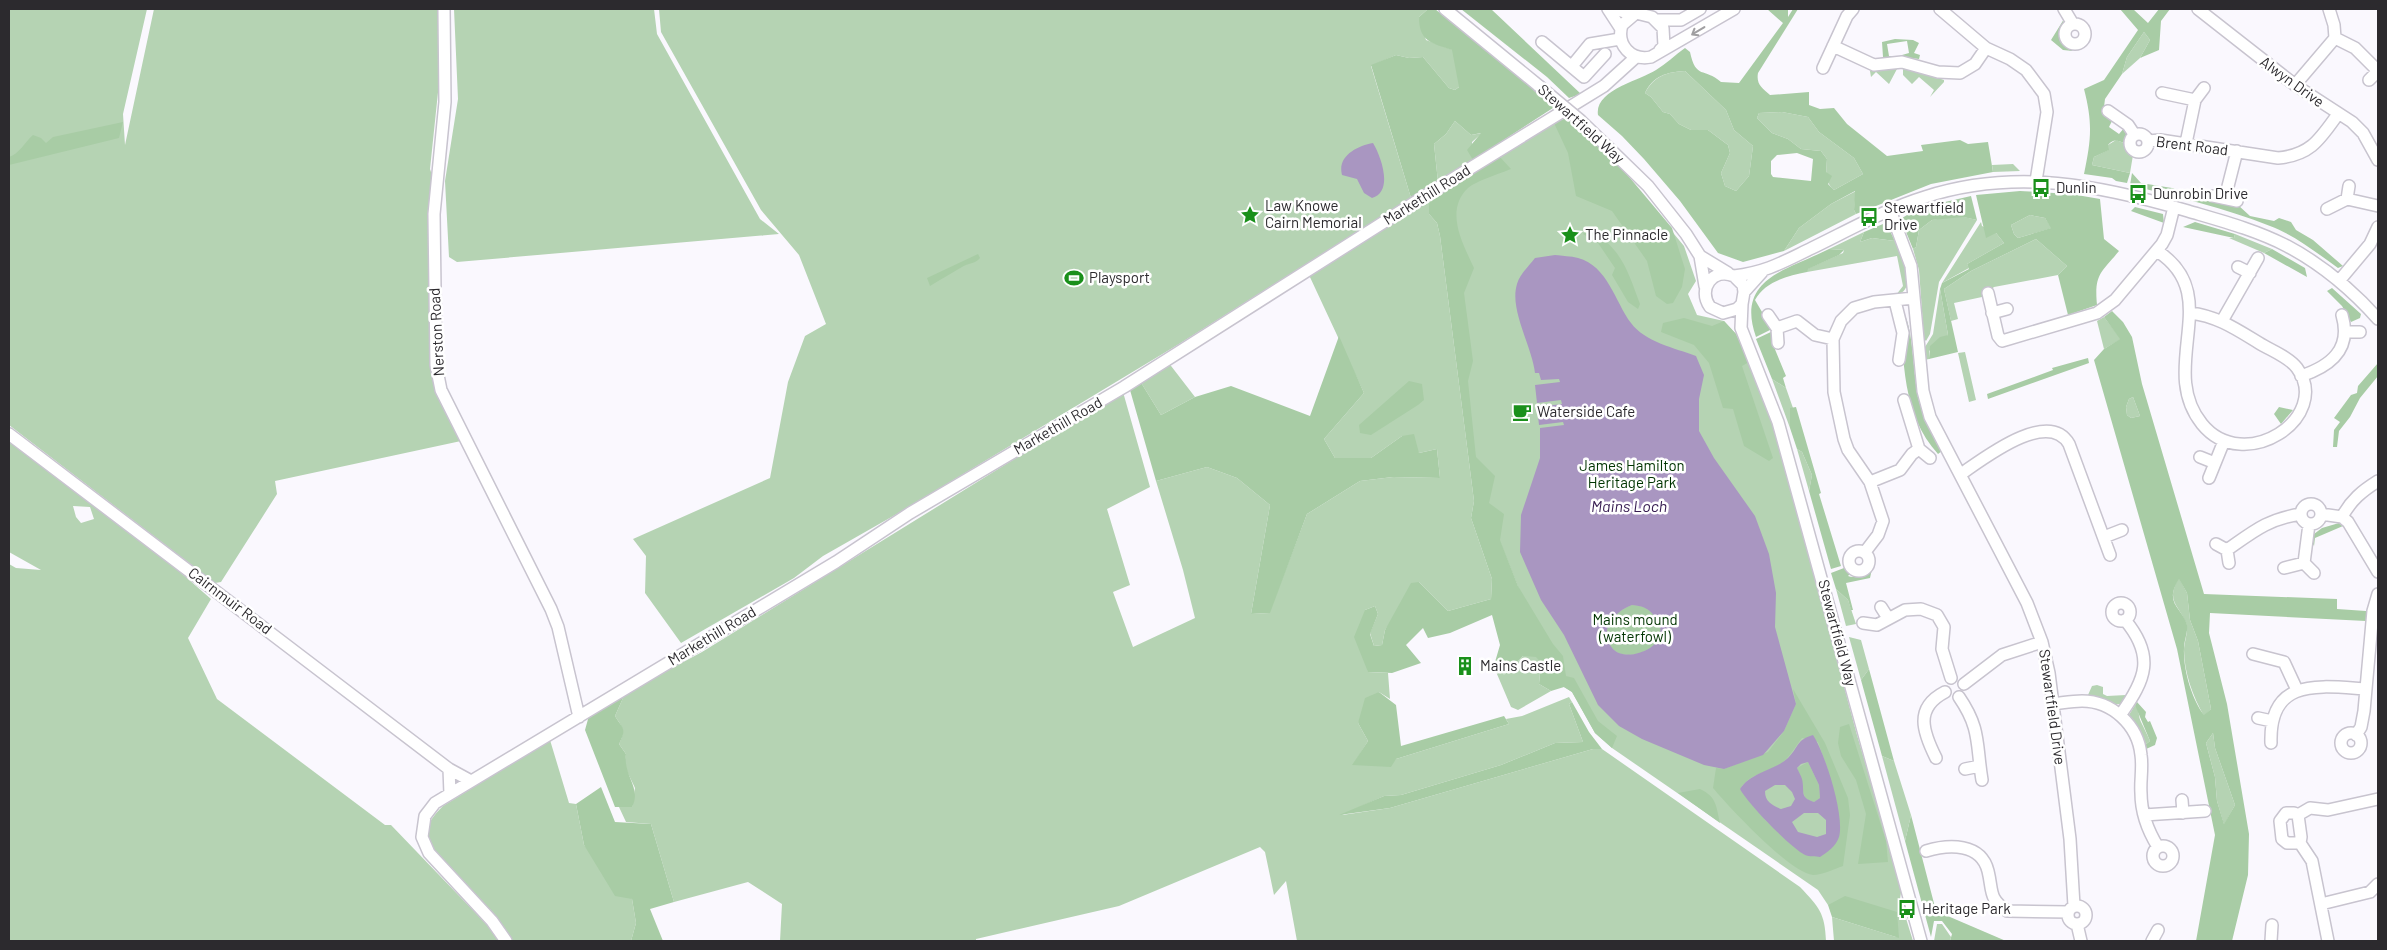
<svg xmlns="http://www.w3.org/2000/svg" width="2387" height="950" font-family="Barlow,sans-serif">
  <rect width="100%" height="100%" fill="#faf8fe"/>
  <path fill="#b5d3b3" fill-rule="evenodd" d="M9,9H147L123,114L125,145L154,9H439L440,73L430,169L433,178L432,367L461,441L275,481L277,494L221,582L215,583L9,425Z
    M454,9H654L657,34L760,219L779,234L457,262L449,257L445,181L458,99Z
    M659,9H1428L1419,17L1426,40L1453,50L1460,86L1455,90L1449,88L1423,57L1409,58L1396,55L1371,66L1411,198L1179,344L902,511L823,556L794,578L681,643L645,593L646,556L633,539L770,478L788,382L805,336L826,324L799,255L761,210L661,32Z
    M2144,32L2150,40L2140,58L2122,74L2127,57Z
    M1897,69L1889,84L1876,72L1871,77L1870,71Z
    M1903,69L1917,71L1944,80V82L1930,97L1934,90L1919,77L1912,84L1903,75Z
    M1685,71L1726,110L1734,130L1753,146L1749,176L1736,191L1725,186L1721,173L1730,153L1728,145L1708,130H1691L1679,124L1670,114L1663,112L1651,97L1645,93C1654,76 1667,72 1685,71Z
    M1782,112L1808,117L1819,132L1854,158L1863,174L1834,190C1824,181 1826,171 1827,159L1821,151L1801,149L1788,139L1772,133L1757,118L1759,113Z
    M1455,121L1471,135L1482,133L1472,142L1473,160L1438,182L1434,144L1446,134Z
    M1554,123L1640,193L1684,246L1696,281L1688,294L1697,315L1724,321L1736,334L1773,421L1857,735L1902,886L1900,899L1913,941H1834L1832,917L1896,937L1898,928L1828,905L1818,890L1612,748L1595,733L1572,692L1564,687L1554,677L1475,479L1455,301L1433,198L1429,214L1437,223L1440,236L1474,501L1471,518L1492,579L1491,599L1448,611L1419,582L1385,630L1382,645L1374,646L1370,633L1378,614L1375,606L1365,610L1368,672L1388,673L1390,699L1379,692L1358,723L1368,741L1353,765L1396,759L1509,724L1506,719L1522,716L1569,697L1572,702L1569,704L1583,742L1555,743L1501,765L1401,795L1384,796L1342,815L1390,808L1593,749H1602L1800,887C1819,907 1825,913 1826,941H1297L1286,881L1274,895L1265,852L1260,847L1119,906L976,939V941H780L782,904L748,882L674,902L651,824L626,822L619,807H632L635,788L624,765L626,754L619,744C626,730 622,727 615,716L623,698L629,691L702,652L1123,392L1150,487L1107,509L1130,585L1113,592L1133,647L1195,618L1183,570L1156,481L1207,467L1237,478L1270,505L1251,614L1269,613L1307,514L1360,481L1393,477L1440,478L1437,449L1419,453L1402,436L1371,458H1335L1324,439L1364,393L1309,275Z
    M2116,140L2124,143L2129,154L2133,155L2130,173L2092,165L2094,157L2108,150V145Z
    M2013,164L2020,171L1993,172L1992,165Z
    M1856,191L1854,210L1856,214L1784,251L1799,228L1831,204Z
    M2030,215L2045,218L2052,228L2018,238L2014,234L2011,225Z
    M1948,217H1964L1977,220L1939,282L1930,334L1926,341L1924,339L1919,270L1913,249L1916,247L1919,230L1932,220Z
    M1981,222L1982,226L1996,233L2004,243L1967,264L1969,268L1942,283Z
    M1864,232L1860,242L1872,238L1895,241C1902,255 1919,290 1896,295L1903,286L1897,256L1807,272V269L1843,253L1844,250L1829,249Z
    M2235,234L2272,249L2264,253L2229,238H2234Z
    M2036,239L2067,266L2058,275L1994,287L1982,297L1954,303L1958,319L1951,321L1944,289L1971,271Z
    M1940,289L1948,335L1929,351V359L1925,360V347L1933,334Z
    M2104,317L2121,339L2104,349L2097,321Z
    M1965,352L1976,400L1969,402L1958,353Z
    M1168,362L1195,397L1161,415L1140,381Z
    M1772,379L1786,388L1793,408L1790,409V428Z
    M2133,397L2140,416L2131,418L2127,415L2126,407L2129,399Z
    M9,441L148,544L211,599L188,638L217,699L385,825H391L492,930L500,941H9V564L16,568L41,570L9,552ZM73,506L90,507L94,519L81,523L76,517Z
    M1797,449L1802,452L1812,475L1809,491Z
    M2179,578L2187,593L2190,620L2198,641L2211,709L2204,716C2193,697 2184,672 2184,650C2184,642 2189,631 2186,623C2179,605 2165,601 2179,578Z
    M1836,589L1848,600L1856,624L1846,626Z
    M1849,637L1861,640L1869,669L1861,680Z
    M1523,656H1536L1541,662L1539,684L1551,691L1518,710L1511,707L1494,667L1495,662L1504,675Z
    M2097,685L2103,687V694L2107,696L2126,695L2121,704C2111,706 2098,697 2088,695L2092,686Z
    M2135,705C2140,711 2138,716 2141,722C2144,728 2147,734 2150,741L2145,745L2142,735L2129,715Z
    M2213,733L2215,748L2235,805L2224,825L2217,801L2215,777L2206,743Z
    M550,740L569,803L576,804L584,845L632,899L636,923L631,941H511L439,858C423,834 423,826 443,806Z
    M1882,756L1894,761L1911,815L1905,841Z
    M1937,924H1942L1951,937L1950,941H1934Z"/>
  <path fill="#a8cca5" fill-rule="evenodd" d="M1428,9H1435L1556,106L1473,160L1467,150L1481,133L1471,135L1455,121L1446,134L1434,144L1438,182L1411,198L1371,65L1396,55L1409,58L1423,57L1449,88L1455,90L1459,87L1452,50C1432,43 1419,42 1419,17Z
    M1461,9H1491L1581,94L1569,98L1547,77Z
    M1767,9H1788V17L1793,9H1798L1758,73C1756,84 1762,88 1770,95L1809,92V105L1820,109L1834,108L1847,124L1887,156L1923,151L1921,145L1960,140L1968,144L1988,142L1993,172L1931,184L1856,214L1854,210L1855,191L1831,204L1799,228L1784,251L1743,262L1718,253L1680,201L1644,159L1622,136L1598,115C1594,90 1641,80 1656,70C1666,64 1675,55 1685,48L1690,52C1696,80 1704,67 1721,82L1739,83L1783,23ZM1685,71L1726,110L1734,130L1753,146L1749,176L1736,191L1725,186L1721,173L1730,153L1728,145L1708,130H1691L1679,124L1670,114L1663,112L1651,97L1645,93C1653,76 1667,72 1685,71ZM1782,112L1808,117L1819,132L1854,158L1863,174L1834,190L1828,184L1832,176L1826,172L1827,159L1821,151L1801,149L1788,139L1772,133L1757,118L1759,113ZM1797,153L1813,159L1811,181L1773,177L1771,174V161L1777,155Z
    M2120,9H2133L2148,23L2159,9H2170L2161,21L2159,50L2140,58L2150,40L2144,32L2127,57L2122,74L2105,99L2104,107L2113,119L2109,127L2119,134L2125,127L2129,132L2124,143C2116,140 2114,139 2108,145L2109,150L2094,157L2092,165L2130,173L2127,183L2116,181L2112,178L2084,174C2091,140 2093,124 2084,89L2104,80L2138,30Z
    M2064,19L2061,37L2062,44L2073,51L2063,50L2051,40Z
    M1895,39L1913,40L1919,43L1914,53L1920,55L1919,59L1902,57V55L1909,53L1907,41L1887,44L1889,56L1897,57L1887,59L1883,57L1882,42Z
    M1568,117L1625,172L1672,228L1685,269L1682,287L1673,303L1667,304L1656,296L1647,261L1612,211L1576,196L1568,153L1554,123Z
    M123,122L119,138L9,165V157C19,154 24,143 33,135L41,138L46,143L53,137Z
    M1499,156L1511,169C1501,173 1476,181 1468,188C1444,211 1463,244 1474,268L1464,293L1473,361L1468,381L1476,457L1495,476L1489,503L1504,514L1500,540L1518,586L1553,644L1563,656L1566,676L1574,678L1598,721L1617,736L1612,748L1595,733L1572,692L1564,687L1551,691L1539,684L1541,663L1536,657L1523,656L1504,675L1495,662L1500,645L1492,615L1450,633L1428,638L1423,628L1406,645L1421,663L1392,673L1368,672L1354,637L1365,610L1375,606L1378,614L1370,634L1374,646L1382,645L1385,630L1411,583L1419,582L1448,611L1491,599L1492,579L1471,518L1474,501L1440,236L1437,223L1429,214V204L1433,197Z
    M2132,173L2141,183L2172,188L2201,198L2238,205L2250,216L2274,221L2279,218L2291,222L2296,230L2313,240L2343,266L2338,268C2317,253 2294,235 2270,226C2225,208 2177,197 2130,185Z
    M2020,191L2071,194L2100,199L2104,239L2119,251C2101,273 2094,274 2097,305L2068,315L2058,275L2067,266L2036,239L1971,271L1944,289L1958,352L1929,359L1930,346L1940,337L1948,335L1940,289L1942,283L1969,269L1967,264L2004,243L1996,233L1986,238L1976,195ZM2030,215L2045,218L2051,228L2018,238L2014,234L2011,225Z
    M1971,196L1977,220L1963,217L1932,220L1919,230L1916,247L1913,249L1902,222V218L1919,208Z
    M2135,207L2163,214L2164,223L2131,211Z
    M2195,222L2235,234L2234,238L2183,227Z
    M1883,224L1887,225L1895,241L1872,238L1860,242L1864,232Z
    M1587,230C1621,245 1628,272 1640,304L1638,309L1628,302L1612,275L1615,268L1598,243L1583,234Z
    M1829,249L1844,250L1839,255L1808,269L1807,272C1788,276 1765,281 1755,300L1772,329L1756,337C1735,278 1788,270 1829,249Z
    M2272,249L2305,268L2307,277L2264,253Z
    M978,254L980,258C975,264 968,263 962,267C952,273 941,279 930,286L927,278Z
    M2332,288L2361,314L2360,318L2351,322L2342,306L2327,291Z
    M1901,309C1914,322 1913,379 1919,401C1924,419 1933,434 1942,451L1938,454C1902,414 1903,360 1901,309Z
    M2112,311L2123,322L2132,337L2142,384L2204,594L2337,599V609L2366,611V621L2210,613L2209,633L2227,704L2249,834L2248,875L2232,941H2196L2215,835L2177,649L2094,360L2104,349L2120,339L2104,317ZM2133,397L2140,416L2131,418L2127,415L2126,407L2129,399ZM2179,579L2187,593L2190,620L2198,641L2211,709L2204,715C2192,699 2183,670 2184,648C2184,641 2188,632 2187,625C2183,608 2163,604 2179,579ZM2213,733L2215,748L2235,805L2224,824L2217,801L2215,777L2206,743Z
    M1684,318L1712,326L1724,321L1736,334L1749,362L1742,366L1773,458L1769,461L1744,446L1733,409L1723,408L1709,363L1694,345L1661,332L1663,323Z
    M1773,331L1774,347L1786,376L1783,378L1786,388L1772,379L1756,339Z
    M1339,336L1364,393L1324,439L1335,458H1371L1402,436L1414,434L1419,453L1437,449L1440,478L1393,477L1360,481L1307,514L1270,613L1251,614L1270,505L1237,478L1207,467L1156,481L1130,390L1140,381L1161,415L1195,397L1231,386L1310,416Z
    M2088,358L2089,363L1988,399L1987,394L2053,370L2052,368Z
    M2378,363V376L2360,398L2350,417L2339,431L2337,447H2333L2334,430L2340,422L2334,418L2351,395L2357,393L2358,386Z
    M1409,381L1422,384L1424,400L1418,405L1371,435L1360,433L1359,425Z
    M1796,407L1821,493L1819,494L1841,566L1831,569L1809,491L1812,475L1802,452L1797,449L1790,428V408Z
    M2279,407L2293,410L2281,424L2274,414Z
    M2339,523L2343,526L2315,538L2314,546L2313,544L2314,534L2322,528Z
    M1844,568L1851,573L1848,576C1856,579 1865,574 1872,569L1870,578L1846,583L1853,610H1851L1848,600L1836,589L1831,573Z
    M1632,605C1642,606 1646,607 1653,614C1681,642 1629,666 1613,649C1597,631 1615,611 1632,605Z
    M1869,669L1894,761L1882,756L1861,680Z
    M1793,689L1825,743L1848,798L1850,815L1843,866C1834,869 1822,875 1813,875C1790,873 1729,807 1713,788L1716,768L1724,769L1768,752L1784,731L1796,704ZM1802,738L1818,742L1827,767L1839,822L1805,855L1765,820L1740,789C1748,775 1765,773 1779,765C1789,759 1795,747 1802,738Z
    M629,691L623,698L615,716C623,729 627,728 619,744L626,754C623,776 642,788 632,807H615L585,730L590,712Z
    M1379,692L1396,705L1401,746L1504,716L1509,724L1396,759L1391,767L1352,765L1368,741L1358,723L1365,698Z
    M1572,702L1589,732L1602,749H1593L1390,808L1339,815L1384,796L1401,795L1501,765L1555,743L1583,742L1569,704Z
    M2137,702L2146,712L2145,717L2148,722L2150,721L2157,738L2155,745L2146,749L2145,745L2150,741L2135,705Z
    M1849,724L1886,841L1888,862L1858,864L1866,814L1856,780L1841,756L1838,743L1840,727Z
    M1808,762L1819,785L1820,798L1814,802L1806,799C1801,790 1802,778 1797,768Z
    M601,787L615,822L651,824L674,902L650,909L663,941H631L636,923L632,899L615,896L584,845L576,804Z
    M1700,789C1717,797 1716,806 1720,823L1678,793Z
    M1911,815L1936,911L2006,941H1950L1952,934L1942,921H1934L1931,937L1905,841Z
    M1845,896L1897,912L1899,938L1832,917L1828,905Z"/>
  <path fill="#a996c1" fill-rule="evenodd" d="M1373,143C1381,156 1394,192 1372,198L1364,193L1357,179L1342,175C1337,156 1357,146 1373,143Z
    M1555,255C1562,256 1571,256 1578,258C1608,266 1615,302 1631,323C1645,342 1675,348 1696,356L1704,375L1699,399V431L1714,458L1755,516L1769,554L1776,593L1775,627L1796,704L1784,731L1763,755L1724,769L1704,765L1642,739L1619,726L1598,705L1564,635L1541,600L1520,552L1521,515L1540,458V428L1564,425L1563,422L1539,425L1537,407L1562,404L1561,400L1537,403L1535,385L1560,382L1559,379L1541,380L1539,373H1535C1532,346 1509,310 1517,284C1520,274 1529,266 1535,258ZM1632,605C1642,606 1649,608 1655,617C1677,644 1628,665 1613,649C1597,631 1615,611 1632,605Z
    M1813,735C1825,753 1845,816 1839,837C1836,846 1828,852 1820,857C1816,856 1809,857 1805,855C1790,847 1748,804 1740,789C1751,772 1774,771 1788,758C1799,747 1796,740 1813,735ZM1808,762L1819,785L1820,798L1814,802C1799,797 1805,792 1802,779C1801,776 1799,772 1797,768L1801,764ZM1775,785H1785L1792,792L1795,799L1791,806L1781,809C1772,805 1765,802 1765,791ZM1804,813H1818L1826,820V834L1817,837L1798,832L1792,822Z"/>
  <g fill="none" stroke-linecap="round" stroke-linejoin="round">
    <g stroke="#c8c4cf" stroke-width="14">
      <path id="minor" d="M444,9L445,102L434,214L436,365L441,390L551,609L558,627L579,717
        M1445,9L1539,86
        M1608,9L1621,29
        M1616,9L1633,15
        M1940,9L1986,48L2010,59L2026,70L2044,94L2047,112L2036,181
        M2064,9L2073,24
        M2198,9L2295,85L2352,122L2363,133L2378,160
        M1656,20H1681L1700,9
        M2065 34a10 10 0 1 1 20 0a10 10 0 1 1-20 0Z
        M2335,38L2355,48L2378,71
        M1542,42L1584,77L1605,54
        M1833,46L1874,65L1902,62L1938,72L1960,73L1975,64L1986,48
        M1660,50L1664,46L1663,28L1652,17L1636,13L1622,25C1616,45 1631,61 1651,57L1734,9
        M1572,66L1590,44L1620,39
        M1823,68L1847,16L1853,9
        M2369,80L2378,71
        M2295,85L2335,38L2334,25L2329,9
        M2162,93L2195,100
        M2108,111L2128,125L2134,134
        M1581,121L1648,186L1686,234L1700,256L1705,286
        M2130 143a9 9 0 1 1 18 0a9 9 0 1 1-18 0Z
        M2148,141L2160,140L2278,158C2311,155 2320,139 2338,114
        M2186,143L2195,100L2204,88
        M2213,196L2237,201
        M2225,198L2237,151
        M2347,199L2349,186
        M2327,209L2347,199L2378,206
        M1890,210L1911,266L1923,391L1930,417L2027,603L2042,642L2049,673L2070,839L2074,906
        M2157,251C2226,295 2156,367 2202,424C2244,476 2333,417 2297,368C2289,357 2270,350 2259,343C2236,329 2217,316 2190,313
        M1700,256L1728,273
        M2238,267L2250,273
        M1734,276C1767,272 1783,262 1812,248C1849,230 1886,209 1925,197C2015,168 2100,185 2188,211C2222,221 2256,230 2287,246C2321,264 2353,291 2378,319
        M2339,281L2370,244L2378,227
        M1744,292L1743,285L1734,276C1713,267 1697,289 1710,307L1723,313L1737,309L1742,304L1744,292L1762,272
        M1988,293L1998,336L2002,341L2097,313L2115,300L2162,244L2167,235L2174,207
        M1895,301L1903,333L1899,360
        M1742,304L1741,328L1778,422L1921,941
        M1992,313L2007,309
        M1768,315L1777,328L1778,343
        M2222,321L2258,258
        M1777,328L1797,321L1815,335L1833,339
        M2345,332H2360
        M2301,376C2331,366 2352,349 2342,315
        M1904,400L1919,449L1930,458
        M9,434L449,769L471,781
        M2200,457L2215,463
        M1961,474C1983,459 2048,408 2069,444L2110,555
        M2209,478L2224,441
        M1870,482L1900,470L1912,454L1919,449
        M2301 514a10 10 0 1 1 20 0a10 10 0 1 1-20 0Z
        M2321,514L2342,517L2348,522L2378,572
        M2342,517C2351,500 2362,491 2378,481
        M2104,537L2122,530
        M2216,544L2227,550C2254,531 2268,519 2301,514
        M2227,550L2229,563
        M1849 561a10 10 0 1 1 20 0a10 10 0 1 1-20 0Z
        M1865,552L1878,535L1883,521L1870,482L1848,450L1844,439L1834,392L1833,339L1841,321L1854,308L1874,302L1914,298
        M2304,563L2314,573
        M2284,568L2304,563L2309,524
        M2112 612a9 9 0 1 1 18 0a9 9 0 1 1-18 0Z
        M1881,607L1888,618
        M1863,623L1877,625L1905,610L1921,609L1937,615L1944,627L1942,649L1951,678
        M2253,654L2284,662L2297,690
        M1964,684L2002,655L2042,642
        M1959,697C1981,729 1976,744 1982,780
        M2052,704C2062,703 2072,701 2082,701C2112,701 2138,725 2141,755C2143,768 2140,781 2141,793C2141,812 2148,831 2158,847
        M2121,714C2146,679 2155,656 2125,620
        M2258,718L2272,721
        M2341 743a10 10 0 1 1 20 0a10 10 0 1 1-20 0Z
        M2356,735L2361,727L2364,711L2373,611L2378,594
        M2271,743C2269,677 2319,686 2366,689
        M1936,758C1923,732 1914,708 1945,692
        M449,769L450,794
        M1965,769L1980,766
        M2182,800L2183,813
        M2144,815L2205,811
        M2298,815L2310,808L2328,810L2378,799
        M2300,843H2287L2282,839L2280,821L2286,813H2294L2298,815L2301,837L2300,843L2312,861L2328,941
        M2153 856a10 10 0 1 1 20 0a10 10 0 1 1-20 0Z
        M1926,851C1949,844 1981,843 1988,871C1993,891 1988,898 2007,911L2068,912
        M2321,904L2370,892L2378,884
        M2068 915a9 9 0 1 1 18 0a9 9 0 1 1-18 0Z
        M2077,924L2081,941
        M506,941L492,921L429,853L422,837L425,816L435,803L836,562L910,513L1124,387L1425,196L1604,86L1636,57
        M2152,941L2158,930
        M2271,941L2272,925"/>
    </g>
    <use href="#minor" stroke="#fff" stroke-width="11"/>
    <g stroke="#c8c4cf" stroke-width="14" stroke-linecap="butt">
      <path id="minor-bridge" d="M1539,86L1581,121"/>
    </g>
    <use href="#minor-bridge" stroke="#fff" stroke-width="11"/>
  </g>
  <defs><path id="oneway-shaft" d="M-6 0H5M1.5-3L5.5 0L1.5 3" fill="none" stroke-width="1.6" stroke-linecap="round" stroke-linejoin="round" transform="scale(1.25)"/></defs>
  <use stroke="#a09fa1" href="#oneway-shaft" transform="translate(1698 31) rotate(149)"/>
  <defs>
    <g id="bus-bare" transform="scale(1.5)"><path d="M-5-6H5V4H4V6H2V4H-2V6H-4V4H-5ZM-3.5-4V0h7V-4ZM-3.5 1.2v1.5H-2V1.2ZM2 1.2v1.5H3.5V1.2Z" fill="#1a901b" stroke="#fff" stroke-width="2.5" paint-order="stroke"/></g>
    <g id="sight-bare" transform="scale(1.5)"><path d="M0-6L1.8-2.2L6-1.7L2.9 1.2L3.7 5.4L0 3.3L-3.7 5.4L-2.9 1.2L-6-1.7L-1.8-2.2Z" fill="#1a901b" stroke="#fff" stroke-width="2.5" paint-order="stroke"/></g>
    <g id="stadium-bare" transform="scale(1.5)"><path d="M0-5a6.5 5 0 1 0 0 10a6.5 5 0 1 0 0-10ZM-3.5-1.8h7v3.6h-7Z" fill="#1a901b" stroke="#fff" stroke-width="2.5" paint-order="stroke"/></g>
    <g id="cafe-bare" transform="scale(1.5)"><path d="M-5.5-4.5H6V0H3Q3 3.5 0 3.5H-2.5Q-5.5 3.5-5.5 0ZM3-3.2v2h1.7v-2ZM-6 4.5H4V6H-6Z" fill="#1a901b" stroke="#fff" stroke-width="2.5" paint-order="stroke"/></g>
    <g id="building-bare" transform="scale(1.5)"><path d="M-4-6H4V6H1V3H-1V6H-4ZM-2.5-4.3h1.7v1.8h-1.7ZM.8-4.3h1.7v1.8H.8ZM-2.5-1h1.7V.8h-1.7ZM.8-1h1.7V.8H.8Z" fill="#1a901b" stroke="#fff" stroke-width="2.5" paint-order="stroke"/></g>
  </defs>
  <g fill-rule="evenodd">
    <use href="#bus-bare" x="2041" y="188"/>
    <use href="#bus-bare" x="2138" y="194"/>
    <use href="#sight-bare" x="1250" y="215"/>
    <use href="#bus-bare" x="1869" y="217"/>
    <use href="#sight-bare" x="1570" y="235"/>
    <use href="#stadium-bare" x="1074" y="278"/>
    <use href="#cafe-bare" x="1522" y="412"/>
    <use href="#building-bare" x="1465" y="666"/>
    <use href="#bus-bare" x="1907" y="909"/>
  </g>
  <g text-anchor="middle" stroke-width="5" stroke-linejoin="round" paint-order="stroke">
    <g font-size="15" fill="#2c2a2e" stroke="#fff">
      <text transform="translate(2292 82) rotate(36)" y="5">Alwyn Drive</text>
      <text transform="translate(1581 124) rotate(42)" y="5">Stewartfield Way</text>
      <text transform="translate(2192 146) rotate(7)" y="5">Brent Road</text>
      <text transform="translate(1427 195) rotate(-32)" y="5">Markethill Road</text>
      <text transform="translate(437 332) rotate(-93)" y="5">Nerston Road</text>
      <text transform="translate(1058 426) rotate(-30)" y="5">Markethill Road</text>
      <text transform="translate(230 601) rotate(37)" y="5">Cairnmuir Road</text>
      <text transform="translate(1837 633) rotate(75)" y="5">Stewartfield Way</text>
      <text transform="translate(712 636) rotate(-31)" y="5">Markethill Road</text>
      <text transform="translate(2052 707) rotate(82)" y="5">Stewartfield Drive</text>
    </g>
    <g font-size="15" fill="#2c2a2e" stroke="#fff" text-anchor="start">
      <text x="2056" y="193">Dunlin</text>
      <text x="2153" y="199">Dunrobin Drive</text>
      <text x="1265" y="211">Law Knowe<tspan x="1265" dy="17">Cairn Memorial</tspan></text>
      <text x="1884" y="213">Stewartfield<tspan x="1884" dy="17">Drive</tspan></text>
      <text x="1585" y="240">The Pinnacle</text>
      <text x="1089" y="283">Playsport</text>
      <text x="1537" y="417">Waterside Cafe</text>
      <text x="1480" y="671">Mains Castle</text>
      <text x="1922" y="914">Heritage Park</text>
    </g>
    <g font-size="15" fill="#003401" stroke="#fff">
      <text x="1632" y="471">James Hamilton<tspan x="1632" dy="17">Heritage Park</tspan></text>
      <text x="1635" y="625">Mains mound<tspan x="1635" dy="17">(waterfowl)</tspan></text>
    </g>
    <g font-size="16" font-style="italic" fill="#361b50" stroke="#fff">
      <text x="1629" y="512">Mains Loch</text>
    </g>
  </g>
  <rect width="2387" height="950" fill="none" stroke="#2c2a2e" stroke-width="20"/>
</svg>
